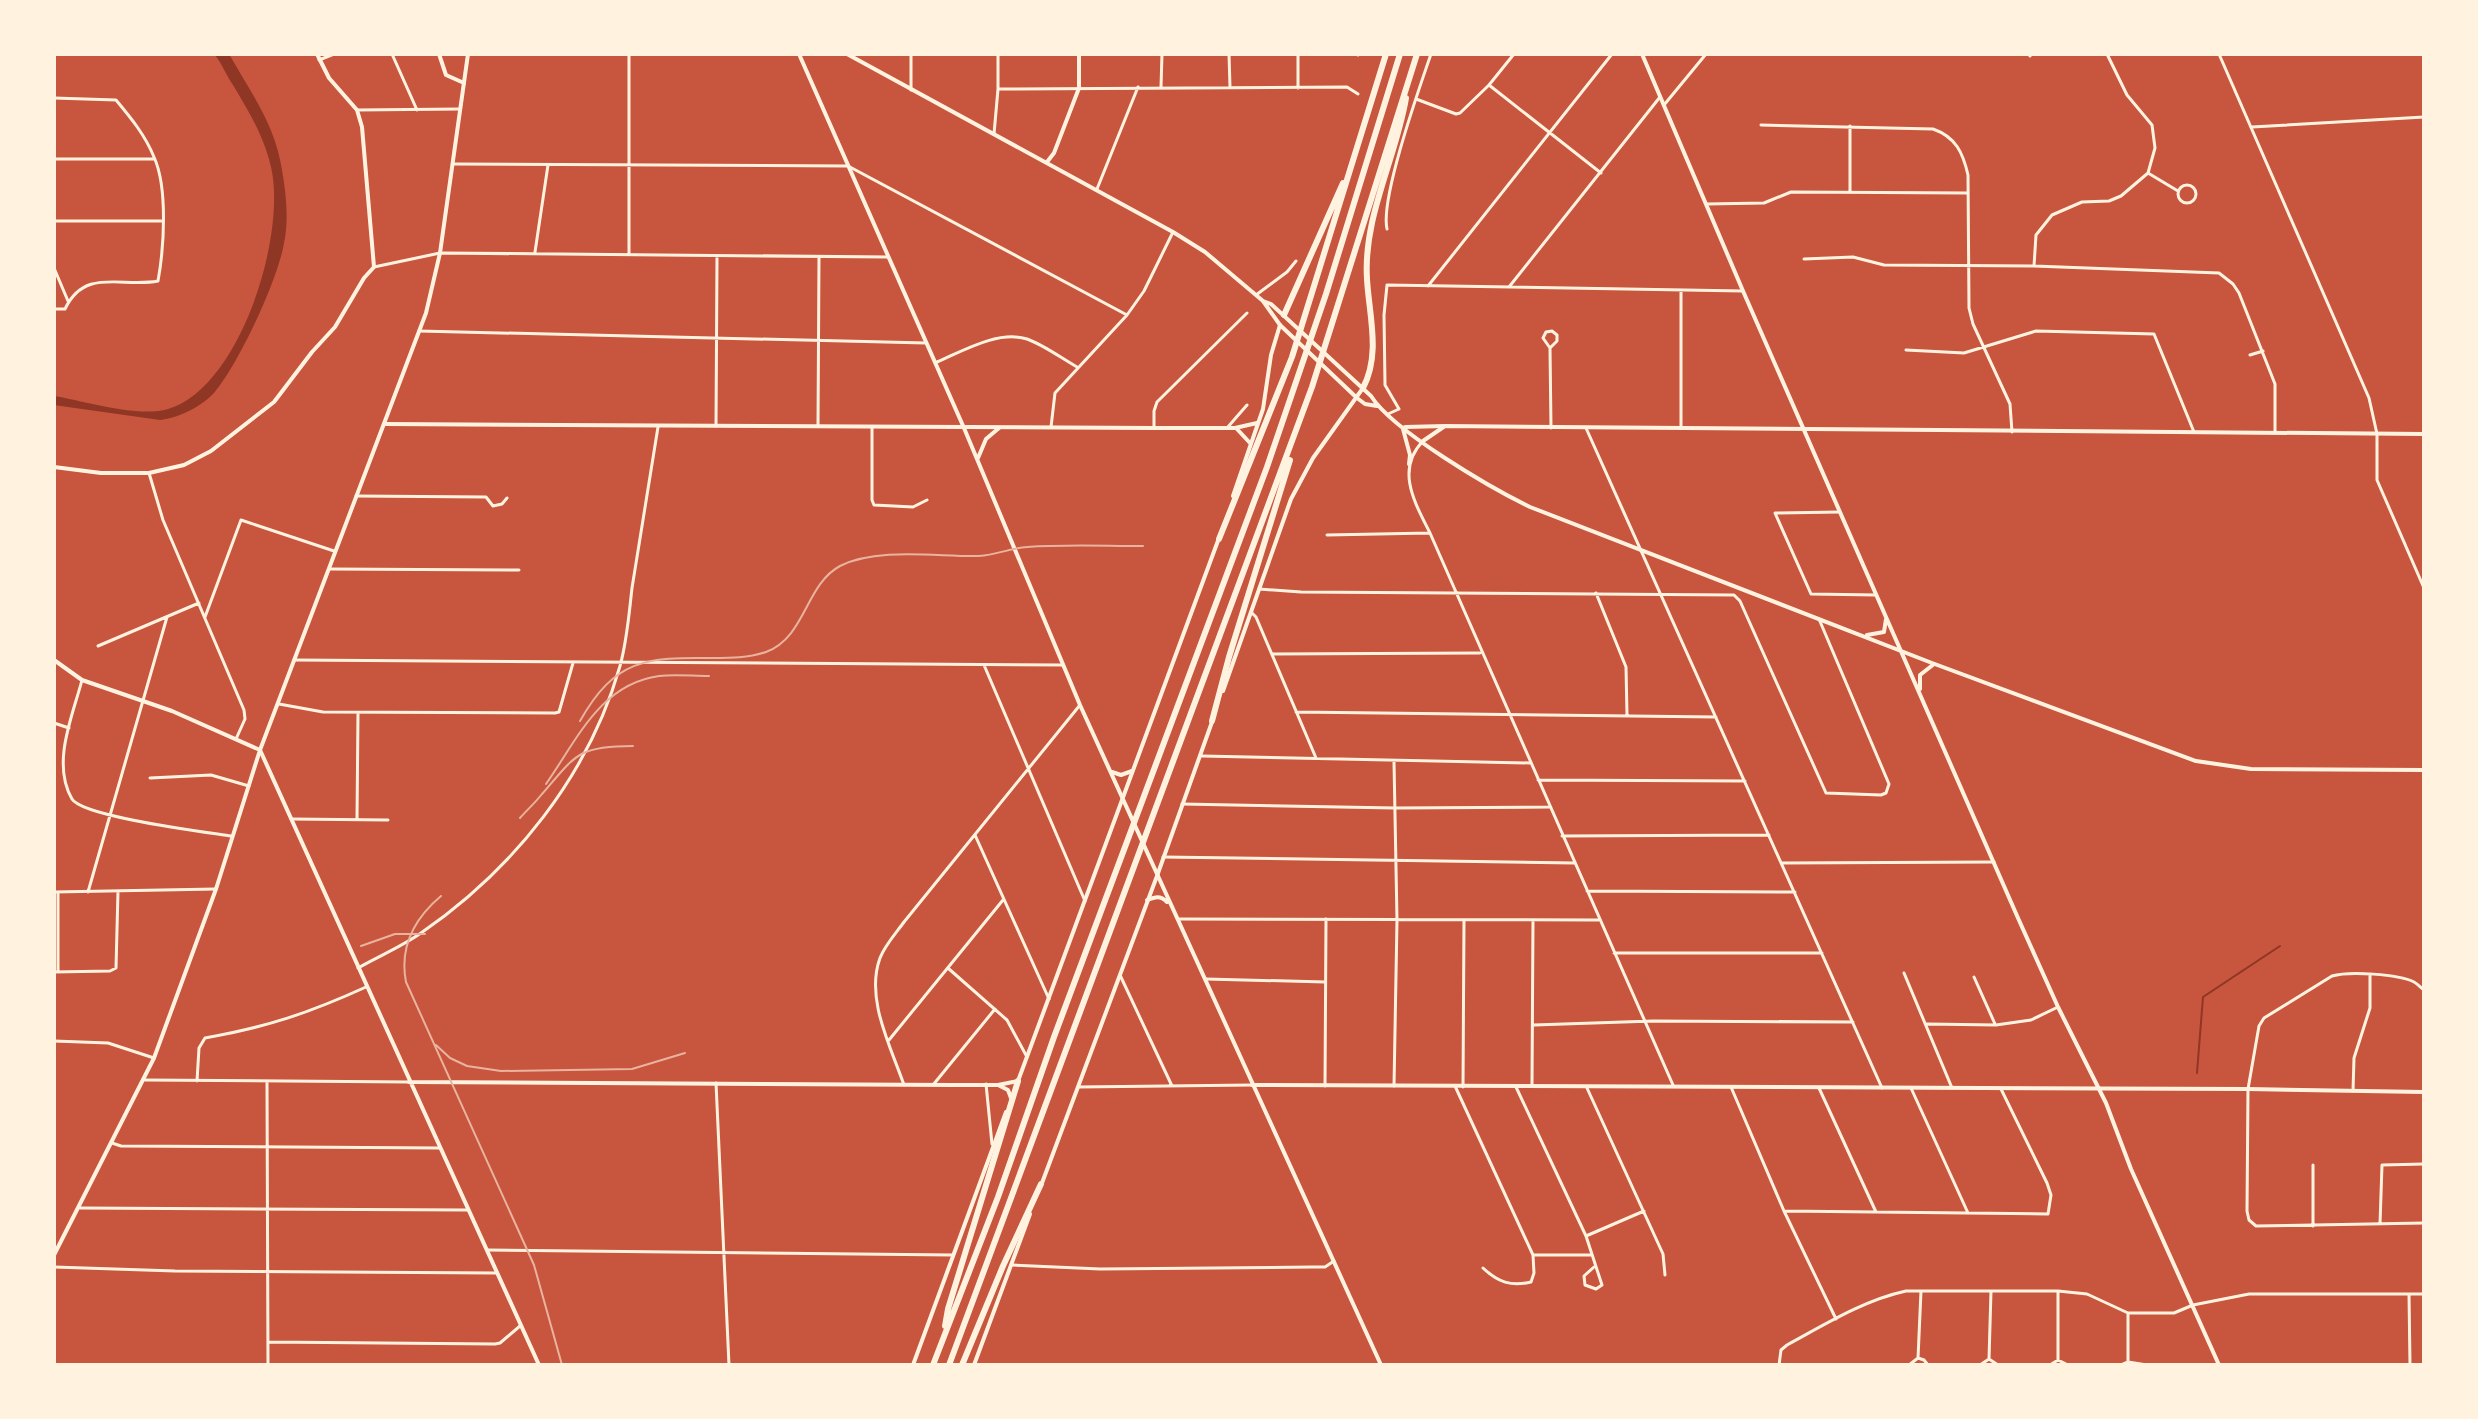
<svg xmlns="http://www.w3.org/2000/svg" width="2478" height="1419" font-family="'Titillium Web',sans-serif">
  <rect width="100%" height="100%" fill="#c8553d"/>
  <path fill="#8f3625" d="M214,54H229C251,93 275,124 282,170C286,193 289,220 284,243C278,280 238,365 214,393C201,407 178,418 160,420L54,405V396C85,401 138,418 168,409C240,388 287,235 271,167C264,136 249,112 233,85C226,75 222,63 214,54Z"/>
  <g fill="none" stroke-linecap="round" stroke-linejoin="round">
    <path stroke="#8f3625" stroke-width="2" d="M2197,1073L2203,997L2280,946"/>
    <path stroke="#fff3e0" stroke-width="3" d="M392,54L417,110
      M1229,54L1230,87
      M1298,54V88
      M2029,54L2030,56
      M2219,54L2369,398L2377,434V480L2424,588
      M1358,55V54
      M319,60L334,54
      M1489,85L1601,173
      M1161,87L1162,54
      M998,89L1347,87L1358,94
      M911,90V54
      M54,98L116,100C131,118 145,135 154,157C168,188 164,248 158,281C122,288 85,267 65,309H54
      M1416,99L1456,114L1460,113L1489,85L1514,54
      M1664,105L1706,54
      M357,110L460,109
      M1761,125L1933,129C1956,137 1963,153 1968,175L1969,308L1973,324L2010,404L2012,432
      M2252,127L2424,117
      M994,134L998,89V54
      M54,159H154
      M453,164L848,166L1127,315
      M2148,173L2178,191
      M2178 194a9 9 0 1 1 18 0a9 9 0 1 1-18 0Z
      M1097,189L1138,87
      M1850,192V126
      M1707,204L1764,203L1791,192L1968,193
      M54,221H162
      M1387,229C1380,199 1419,89 1431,54
      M535,252L548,165
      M629,254V54
      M1804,259L1853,257L1884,265L2034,266L2219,273L2233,284L2239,293L2275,384V433
      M2034,266L2036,235L2052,215L2082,202L2109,201L2121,196L2148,173L2155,148L2152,125L2127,95L2107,54
      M374,267L440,253L888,257
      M54,268L68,301
      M1428,286L1612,54
      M1509,287L1660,97
      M1681,290V428
      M1256,295L1287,272L1296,261
      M419,331L926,343
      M1550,348L1543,338L1546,332L1552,331L1557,335V341L1550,348L1551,428
      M1906,350L1964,353L2036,331L2154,334L2194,432
      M2250,355L2263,351
      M937,362C963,351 998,330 1027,339C1044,345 1061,358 1077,367
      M1388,414L1399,409L1385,385L1384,315L1387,285L1743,291
      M818,425L819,257
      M716,426L717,258
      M1051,427L1055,393L1127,315L1144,291L1173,232
      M872,428V500L874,505L913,507L927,500
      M1154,428V411L1157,402L1247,313
      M1227,428L1247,405
      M1586,428L1882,1088
      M1423,441C1395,470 1415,503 1430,533L1673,1085
      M149,473L163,520L244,710L245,719L236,739
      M356,496L486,497L493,506L502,504L507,498
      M1840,512L1775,513L1811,594L1876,595
      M1327,535L1430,533
      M330,569L519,570
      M1259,589L1301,592L1734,595L1740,601L1826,793L1881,795L1886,793L1889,784L1819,619
      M1596,593L1626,667L1627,715
      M1251,612L1256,617L1316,758
      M205,617L241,520L334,551
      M98,646L199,603
      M1272,654L1480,653
      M294,660L1062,665
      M984,665L1085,901
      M82,680C73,715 51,763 72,799C83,817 205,832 231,836
      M279,704L323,712L555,713L559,712L573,663
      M1296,712L1716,717
      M54,723L69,728
      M1202,756L1530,763
      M150,778L211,775L249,786
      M1538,780L1745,781
      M1182,804L1395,808L1549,807
      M291,819L388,820
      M357,820L358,713
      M975,835L1049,999
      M1562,836L1769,835
      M1163,857L1574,863
      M1782,863L1994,862
      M1587,891L1795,892
      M54,892L216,889
      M58,892V972
      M88,892L167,617
      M1178,919L1598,920
      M1614,953H1822
      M358,968C379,956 401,947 421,933C514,869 589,775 620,666C627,641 629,614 632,588C641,534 649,481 658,427
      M949,969L1007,1020L1027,1057
      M54,972L110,971L116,968L118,891
      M1904,973L1952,1088
      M1120,975L1172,1086
      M1974,977L1995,1024
      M1206,979L1325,982
      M2424,990C2421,988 2418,984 2414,982C2398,974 2349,971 2332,976L2264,1018L2259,1026L2248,1089L2247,1211L2249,1220L2256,1226L2424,1223
      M1927,1024L1996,1025L2031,1020L2058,1007
      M1534,1025L1653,1021L1853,1022
      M889,1040L1003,900
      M54,1041L108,1043L154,1058
      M145,1080L409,1082
      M197,1081L199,1048L205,1038C267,1027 309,1013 366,987
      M267,1082L268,1365
      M716,1083L729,1365
      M986,1084L992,1144
      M1532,1084L1533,920
      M904,1085C891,1047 865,999 880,958C885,945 896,933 904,922L1080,705
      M933,1085L995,1009
      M1325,1086L1326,919
      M1394,1086L1397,920L1394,762
      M1455,1086L1533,1255L1534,1273L1531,1282C1511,1287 1498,1282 1483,1268
      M1078,1087L1252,1085
      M1463,1087L1464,920
      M1516,1087L1586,1236L1602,1285L1596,1289L1585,1285L1584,1276L1594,1267
      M1731,1087L1784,1211L1836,1319
      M1587,1088L1663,1254L1665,1275
      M1819,1088L1876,1212
      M1911,1088L1968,1213
      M2353,1091L2354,1058L2370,1008V974
      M112,1143L121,1146L439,1148
      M2313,1165V1226
      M80,1208L468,1210
      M1784,1211L2048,1214L2051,1195L2047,1183L2001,1089
      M2380,1224L2382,1165L2424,1164
      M1586,1236L1644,1211
      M487,1250L952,1255
      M1533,1255H1590
      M1012,1265L1100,1269L1312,1267H1325L1334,1261
      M54,1267L175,1271L496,1273
      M2409,1294L2410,1365
      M268,1342L495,1344L500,1343L520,1326
      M1918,1358L1921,1291
      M1989,1359L1991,1291
      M2058,1360V1291
      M2128,1362V1313
      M1779,1365L1781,1350L1787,1345C1824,1325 1864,1300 1906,1291H2058L2087,1294L2128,1313H2174L2193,1305L2249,1294H2424
      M1909,1365L1918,1358L1924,1360L1928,1365
      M1980,1365L1989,1359L1998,1365
      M2050,1365L2058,1360L2068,1365
      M2121,1365L2128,1362L2147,1365
      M2407,1365H2421"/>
    <path stroke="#fff3e0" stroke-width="4" d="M439,54L446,75L464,83
      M1047,162L1054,153L1079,88V54
      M384,424L1154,428H1235L1257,423
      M1237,429L1250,443
      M1423,441L1445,426L2424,434
      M54,467L101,473H149L184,465L211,451L274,402L312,352L335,327L364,278L374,267L362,127L357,110L329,78L317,54
      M1233,496L1263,409L1271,355L1280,325
      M1223,691L1291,499L1313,458L1363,388
      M260,750L539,1365
      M1018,1081L1219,538
      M409,1082L953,1085H998L1018,1081
      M1252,1085L2248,1089L2424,1092
      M1000,1086L1008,1090L1011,1098
      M1042,1183L1157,876L1212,722
      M913,1365L1006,1112
      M974,1365L1030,1214"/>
    <path stroke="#fff3e0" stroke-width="4" d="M799,54L964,428L1080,705L1381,1365
      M847,54L1173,232L1205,252L1263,301L1271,304L1371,396C1393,431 1491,488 1530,507L1932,663L2196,761L2251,769L2424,770
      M1642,54L1743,291L2018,918L2058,1007L2106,1103L2131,1169L2219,1365
      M1263,301L1280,325L1357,398L1365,404L1377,406
      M1405,427L1445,426
      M1403,429L1410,455L1409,464
      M978,458L986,439L999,428
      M1867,635L1884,632L1886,619
      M54,660L82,680L172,711L260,750
      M1920,689V675L1934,664
      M1112,772L1121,775L1132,771
      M1147,900C1155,897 1160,895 1167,902
      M54,1255L154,1058L216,889L260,750L426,313L440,253L468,54"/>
    <path stroke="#fff3e0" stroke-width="6" d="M1284,315L1343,183
      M1363,388C1381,354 1369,315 1367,279C1363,217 1396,158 1406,98
      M1219,539L1292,357L1386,54
      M1212,721L1229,657L1290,460
      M945,1326L948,1309L1018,1081
      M933,1365L998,1197L1054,1037L1267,467L1326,294L1400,54
      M949,1365L1312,387L1417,54
      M962,1365L1003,1266L1041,1184"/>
    <path stroke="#e9b49f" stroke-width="2" d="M580,721C615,659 646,657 712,658C730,658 749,658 766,652C806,637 805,585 840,566C878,547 938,557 979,556C996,555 1011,548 1027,547C1065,544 1104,546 1143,546
      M546,784C577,740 600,684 659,676C675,674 692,676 709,676
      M520,818C527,810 535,803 542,794C576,755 577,746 633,746
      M441,896C415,918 399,946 406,982L534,1265L562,1365
      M361,946L395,934H425
      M436,1045L450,1058L467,1066L501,1071L632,1069L685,1053"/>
  </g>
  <rect width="2478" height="1419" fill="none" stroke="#fff3e0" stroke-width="112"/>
</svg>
